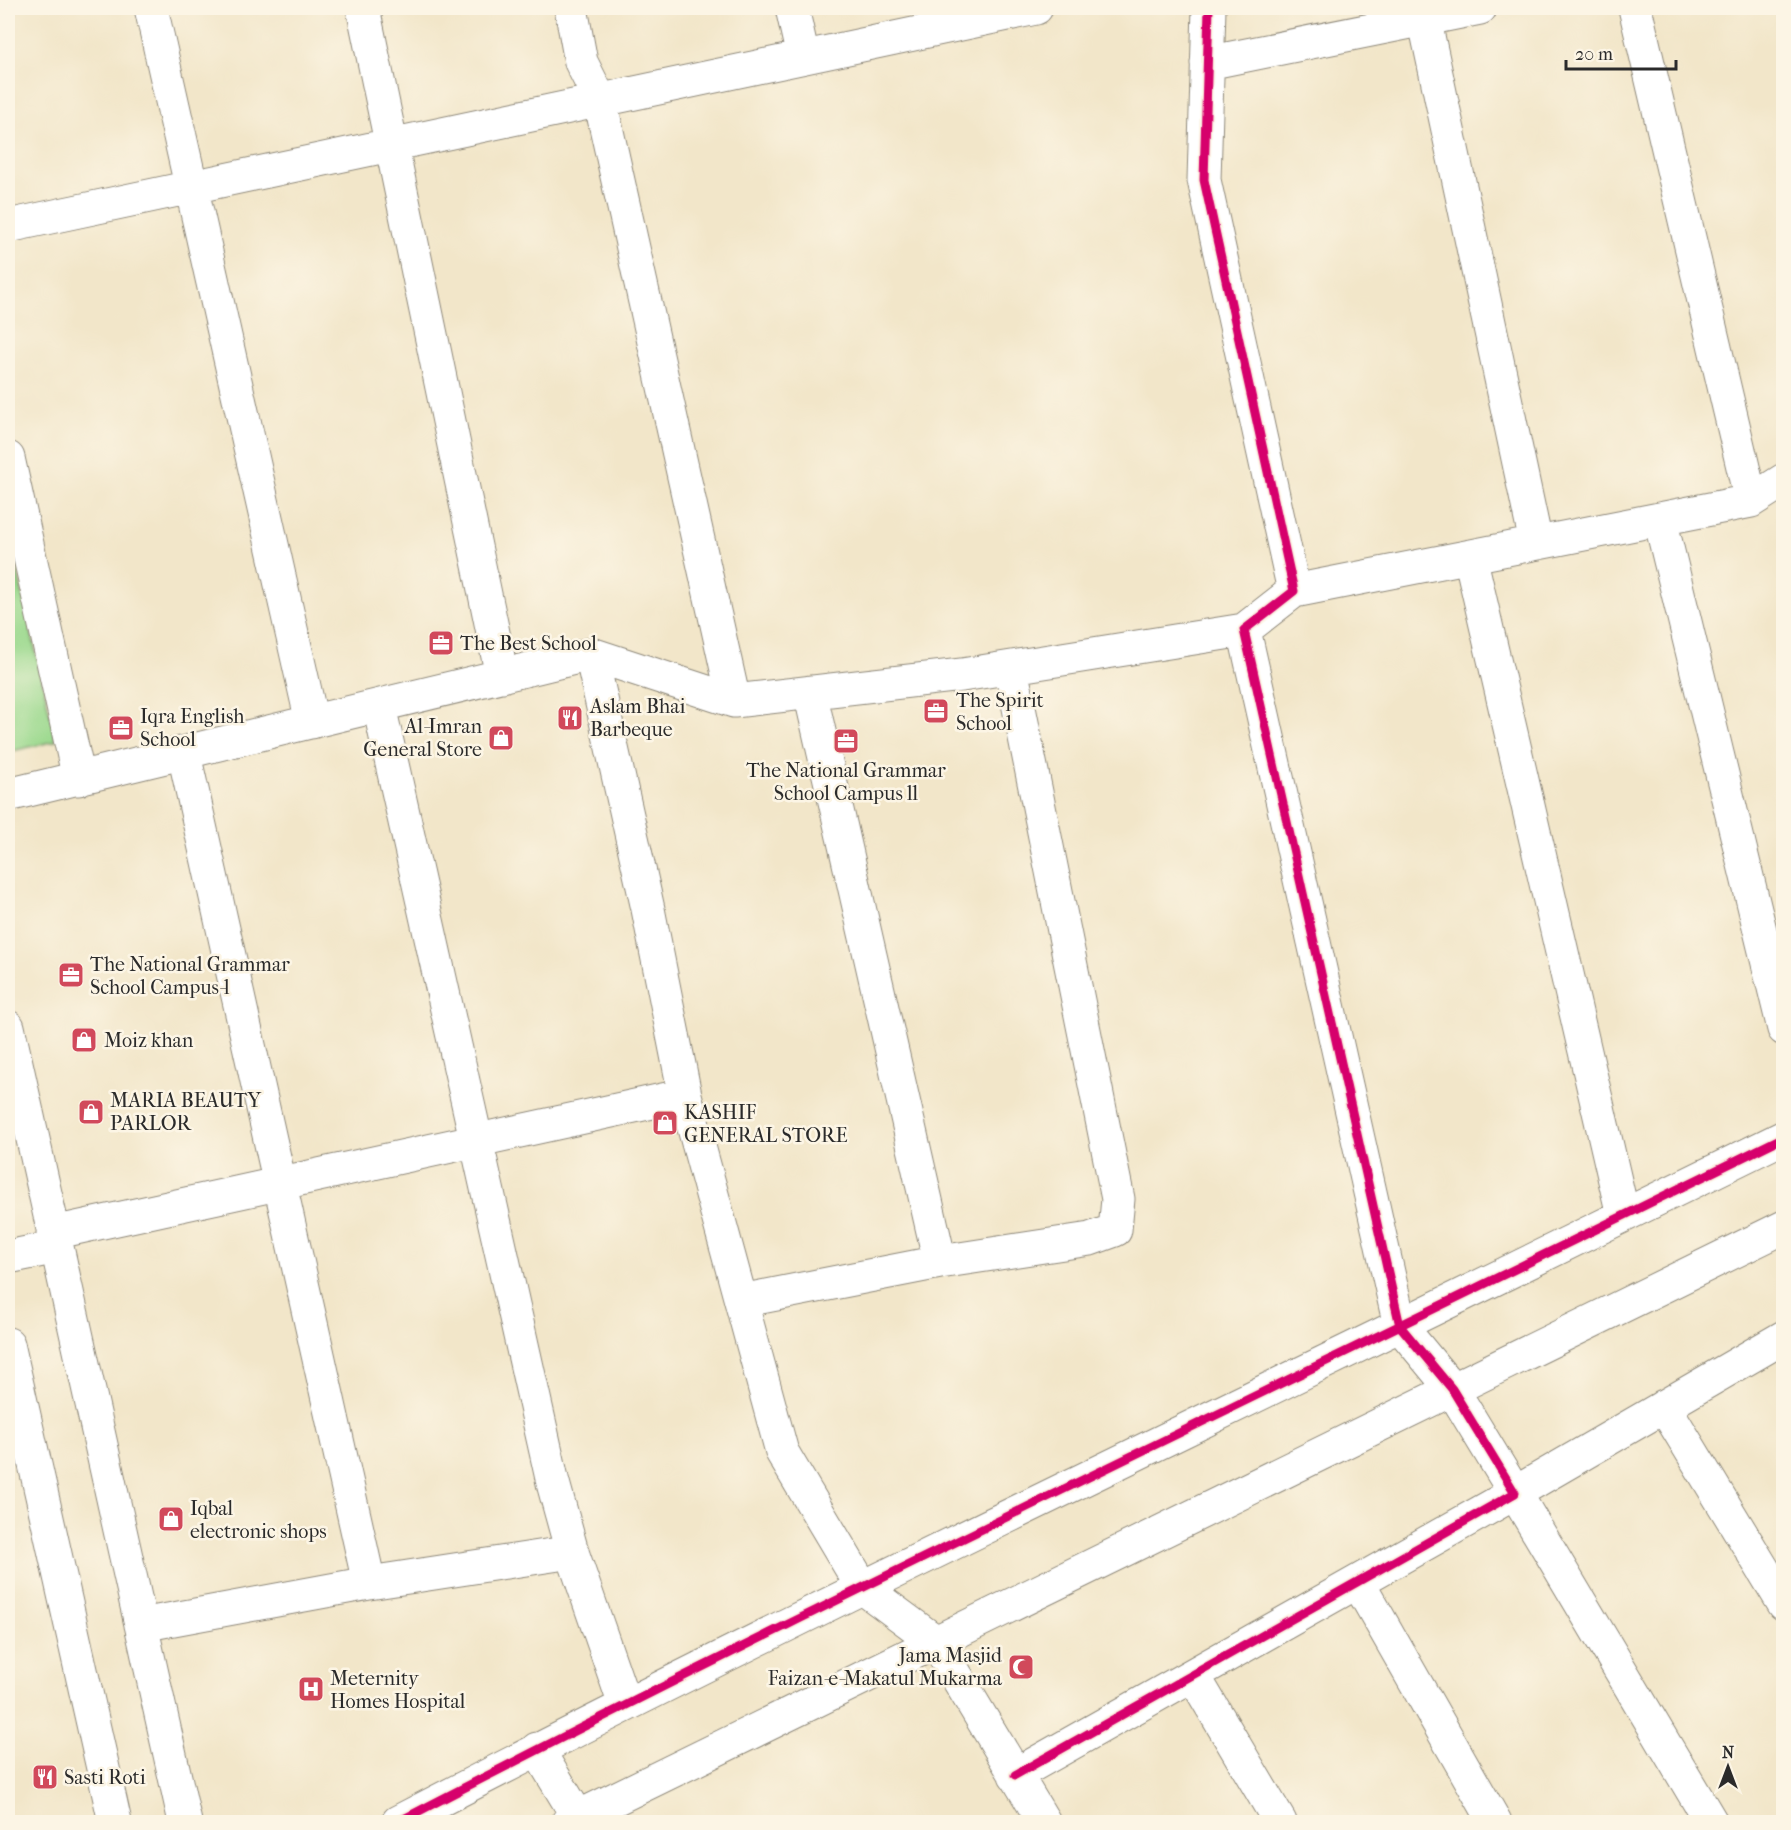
<svg xmlns="http://www.w3.org/2000/svg" width="1791" height="1830" font-family="'IM FELL French Canon',serif">
  <rect width="100%" height="100%" fill="#fcf5e5"/>
  <filter id="ink" filterUnits="userSpaceOnUse"><feTurbulence type="fractalNoise" baseFrequency=".0167" numOctaves="2"/><feDisplacementMap in="SourceGraphic" scale="12" xChannelSelector="R" yChannelSelector="G"/><feConvolveMatrix kernelMatrix="1 2 1 2 8 2 1 2 1" color-interpolation-filters="sRGB"/></filter>
  <filter id="wash" filterUnits="userSpaceOnUse"><feTurbulence type="fractalNoise" baseFrequency=".008" numOctaves="4" result="noise"/><feDisplacementMap in="SourceGraphic" scale="24" xChannelSelector="R" yChannelSelector="G"/><feGaussianBlur stdDeviation="1.35" result="paint"/><feColorMatrix in="noise" values="0 0 0 0 0 0 0 0 0 0 0 0 0 0 0 0 0 1.4 0 .05"/><feComposite in="paint" operator="in"/></filter>
  <g filter="url(#wash)">
    <rect width="100%" height="100%" fill="#f2e6c9"/>
    <path fill="#9bd98e" stroke="#63825c" stroke-width="1.5" d="M8,530L56,741L8,752Z"/>
  </g>
  <g filter="url(#ink)">
    <g fill="none" stroke-linecap="round" stroke-linejoin="round">
      <g stroke="#8e887a" stroke-width="35">
        <path id="minor" d="M151,8L312,722
          M363,8L502,676
          M571,8L581,62L600,100L734,701
          M792,8L803,57
          M1422,8L1536,543
          M1635,8L1751,501
          M1207,63L1480,8
          M8,226L1036,8
          M8,458L79,779
          M1660,519L1784,1029
          M1470,556L1623,1215
          M1294,591L1751,501L1784,480
          M591,654L648,909L685,1095L782,1452L863,1588L936,1642L1044,1822
          M810,692L940,1262
          M379,706L553,1483L572,1552L625,1705
          M184,754L369,1583
          M8,795L591,654L734,701L962,675L1244,630
          M8,1027L185,1822
          M53,1233L685,1095
          M8,1257L57,1247
          M741,1301L940,1262L1090,1239L1115,1230L1118,1199L1011,668
          M8,1344L115,1822
          M1664,1406L1784,1604
          M1358,1582L1495,1822
          M141,1625L369,1583L572,1552
          M1193,1675L1280,1822
          M537,1749L581,1822
          M1015,1775L1515,1493L1452,1389L1400,1326L1244,630L1294,591L1204,180L1209,8
          M398,1822C655,1688 916,1561 1177,1434C1380,1336 1581,1236 1784,1137
          M568,1822L1784,1227
          M1711,1822L1515,1493L1784,1337"/>
      </g>
      <use href="#minor" stroke="#fff" stroke-width="33"/>
      <g stroke="#fcf5e5" stroke-width="13">
        <path id="cycleway" d="M1015,1775L1515,1493L1452,1389L1400,1326L1244,630L1294,591L1204,180L1209,8
          M398,1822C655,1688 916,1561 1177,1434C1380,1336 1581,1236 1784,1137"/>
      </g>
      <use href="#cycleway" stroke="#d6006c" stroke-width="9"/>
    </g>
  </g>
  <defs>
    <g id="office-square" transform="scale(1.35)"><rect x="-9" y="-9" width="18" height="18" rx="4" fill="#d1495b" stroke="#fcf5e5"/><path d="M-6-3h4V-5.5h4V-3h4V5H-6ZM-1-4.5V-3h2v-1.5ZM-6 0V1H6V0Z" fill="#fff"/></g>
    <g id="restaurant-square" transform="scale(1.35)"><rect x="-9" y="-9" width="18" height="18" rx="4" fill="#d1495b" stroke="#fcf5e5"/><path d="M-5-6h1v4h1v-4h1v4h1v-4h1v5L-1.5 .5V6h-2V.5L-5-1ZM5-6V6H3V1.5H1.5Q1.5-4 5-6Z" fill="#fff"/></g>
    <g id="shop-square" transform="scale(1.35)"><rect x="-9" y="-9" width="18" height="18" rx="4" fill="#d1495b" stroke="#fcf5e5"/><path d="M-5-2.5h2.3a2.7 3.5 0 0 1 5.4 0H5L5.5 6h-11ZM-1.5-2.5h3a1.5 2.3 0 0 0-3 0Z" fill="#fff"/></g>
    <g id="mosque-square" transform="scale(1.35)"><rect x="-9" y="-9" width="18" height="18" rx="4" fill="#d1495b" stroke="#fcf5e5"/><path d="M3.5-4.9A6 6 0 1 0 3.5 4.9A5 5 0 1 1 3.5-4.9Z" fill="#fff"/></g>
    <g id="hospital-square" transform="scale(1.35)"><rect x="-9" y="-9" width="18" height="18" rx="4" fill="#d1495b" stroke="#fcf5e5"/><path d="M-5-5h3v3.5h4V-5h3V5h-3V1.5h-4V5h-3Z" fill="#fff"/></g>
  </defs>
  <g fill-rule="evenodd">
    <use href="#office-square" x="441" y="643"/>
    <use href="#office-square" x="936" y="711"/>
    <use href="#restaurant-square" x="570" y="718"/>
    <use href="#office-square" x="121" y="728"/>
    <use href="#shop-square" x="501" y="738"/>
    <use href="#office-square" x="846" y="741"/>
    <use href="#office-square" x="71" y="975"/>
    <use href="#shop-square" x="84" y="1040"/>
    <use href="#shop-square" x="91" y="1112"/>
    <use href="#shop-square" x="665" y="1123"/>
    <use href="#shop-square" x="171" y="1519"/>
    <use href="#mosque-square" x="1021" y="1667"/>
    <use href="#hospital-square" x="311" y="1689"/>
    <use href="#restaurant-square" x="45" y="1777"/>
  </g>
  <g text-anchor="middle" stroke-width="5" stroke-linejoin="round" paint-order="stroke">
    <g font-size="20" fill="#2b2b2b" stroke="#fcf5e5" text-anchor="start">
      <text x="460" y="650">The Best School</text>
      <text x="956" y="707">The Spirit<tspan x="956" dy="23">School</tspan></text>
      <text x="590" y="713">Aslam Bhai<tspan x="590" dy="23">Barbeque</tspan></text>
      <text x="140" y="723">Iqra English<tspan x="140" dy="23">School</tspan></text>
      <text x="482" y="733" text-anchor="end">Al-Imran<tspan x="482" dy="23">General Store</tspan></text>
      <text x="846" y="777" text-anchor="middle">The National Grammar<tspan x="846" dy="23">School Campus ll</tspan></text>
      <text x="90" y="971">The National Grammar<tspan x="90" dy="23">School Campus-l</tspan></text>
      <text x="104" y="1047">Moiz khan</text>
      <text x="110" y="1107">MARIA BEAUTY<tspan x="110" dy="23">PARLOR</tspan></text>
      <text x="684" y="1119">KASHIF<tspan x="684" dy="23">GENERAL STORE</tspan></text>
      <text x="190" y="1515">Iqbal<tspan x="190" dy="23">electronic shops</tspan></text>
      <text x="1002" y="1662" text-anchor="end">Jama Masjid<tspan x="1002" dy="23">Faizan-e-Makatul Mukarma</tspan></text>
      <text x="330" y="1685">Meternity<tspan x="330" dy="23">Homes Hospital</tspan></text>
      <text x="64" y="1784">Sasti Roti</text>
    </g>
  </g>
  <rect width="1791" height="1830" fill="none" stroke="#fcf5e5" stroke-width="30"/>
  <g transform="translate(1728 1767)" stroke="#fcf5e5" stroke-width="4.5" paint-order="stroke">
  <path d="M0-4.5L10 22L0 15L-10 22Z" fill="#2b2b2b"/>
  <text y="-9" font-size="16" font-weight="bold" text-anchor="middle" fill="#2b2b2b">N</text>
  </g>
  <path d="M1566 60v9h110v-9" fill="none" stroke="#2b2b2b" stroke-width="3"/>
  <text x="1575" y="60" font-size="18" fill="#2b2b2b" stroke="#fcf5e5" stroke-width="4.5" paint-order="stroke">20 m</text>
</svg>
